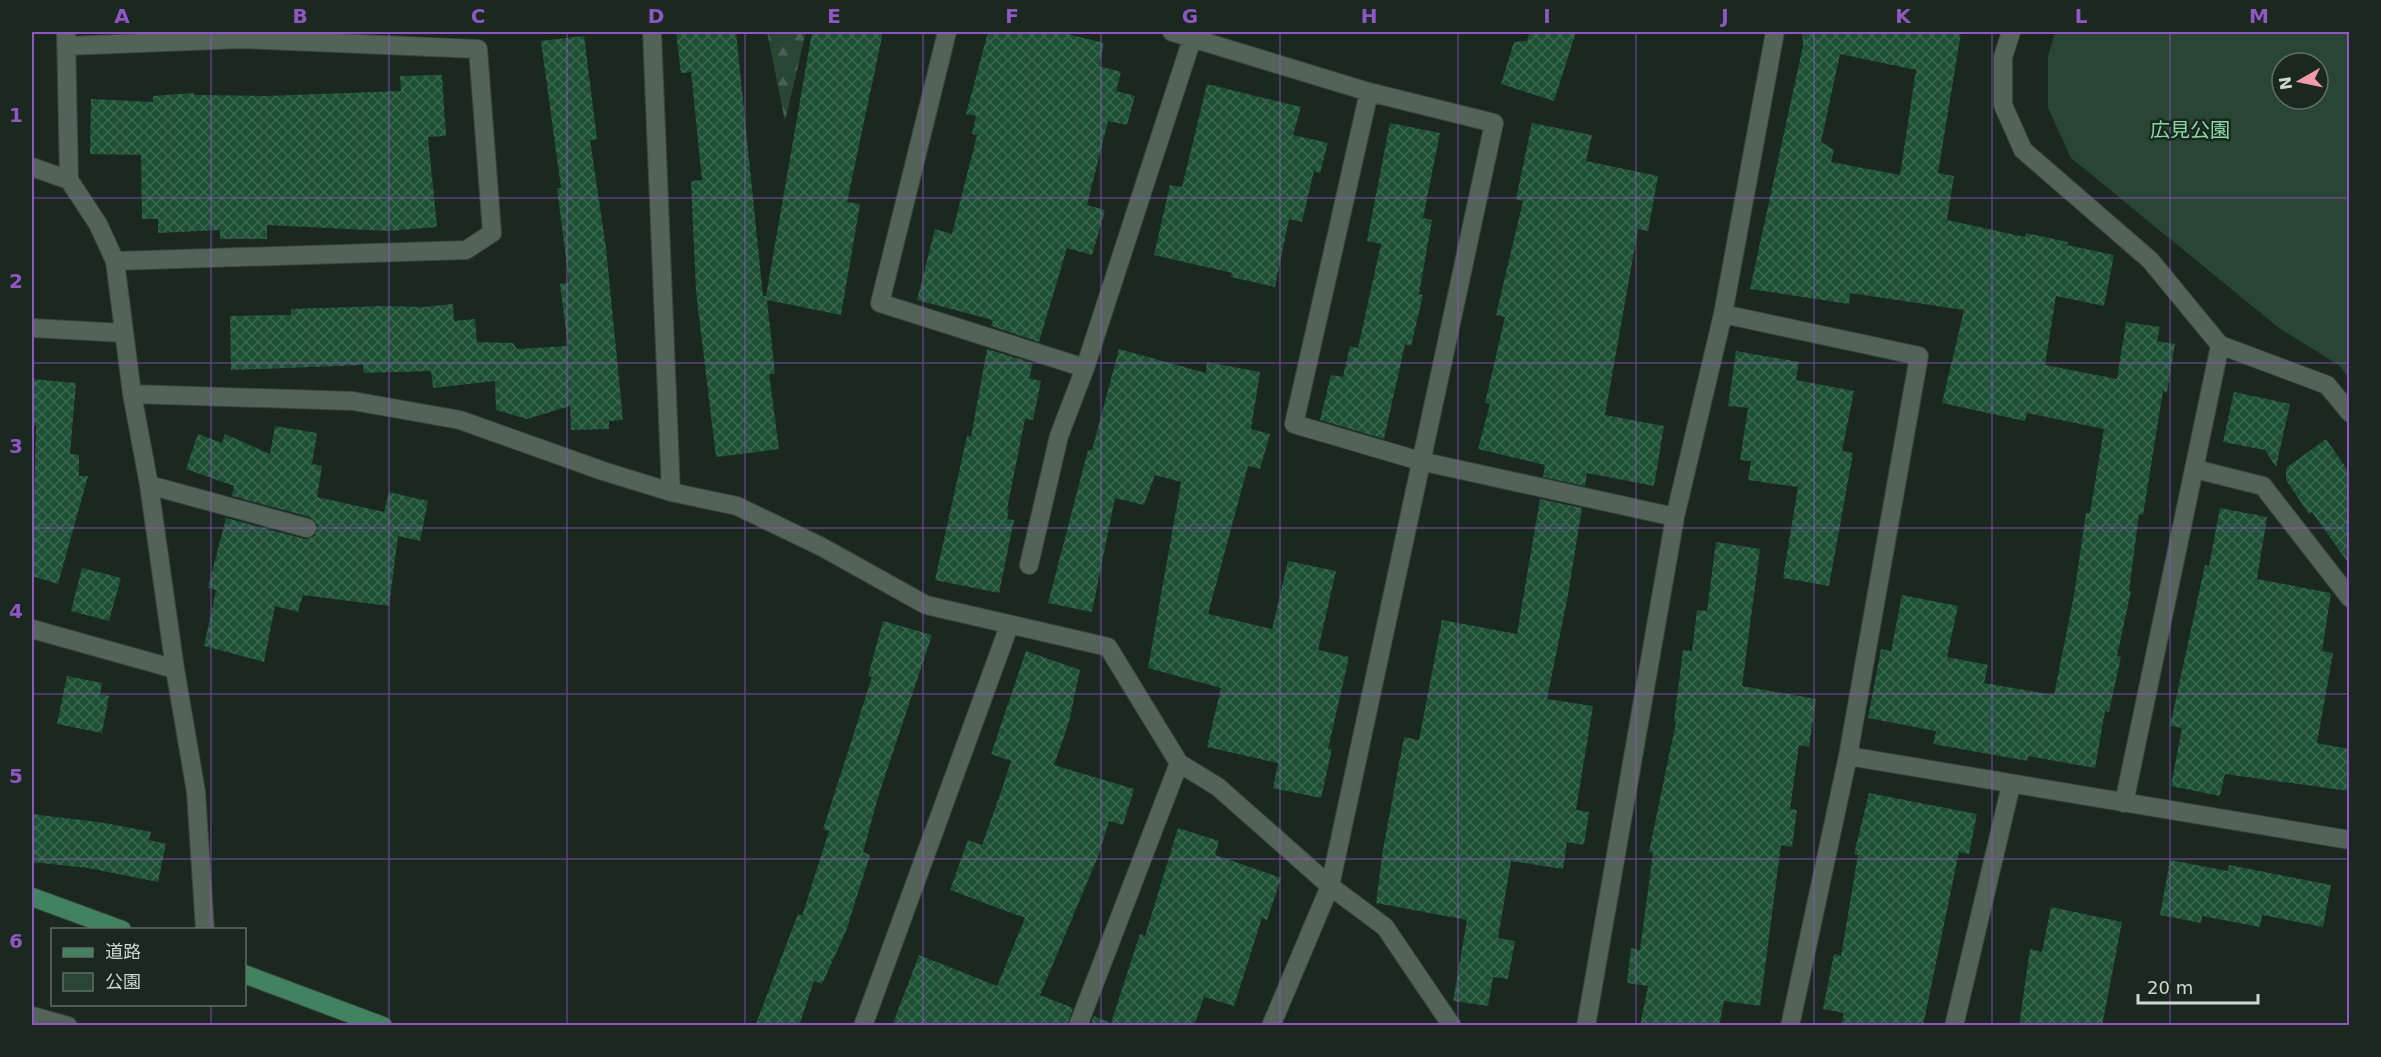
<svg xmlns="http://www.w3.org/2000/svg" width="2381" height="1057" font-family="'DejaVu Sans','Noto Sans JP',sans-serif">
  <defs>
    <pattern id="forest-firs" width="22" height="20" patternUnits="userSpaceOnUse" patternTransform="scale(1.5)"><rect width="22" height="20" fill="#294634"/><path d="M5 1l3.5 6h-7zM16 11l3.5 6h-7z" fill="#476050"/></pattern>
    <pattern id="building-cross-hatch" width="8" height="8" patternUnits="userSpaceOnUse" patternTransform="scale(1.5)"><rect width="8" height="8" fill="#1d5034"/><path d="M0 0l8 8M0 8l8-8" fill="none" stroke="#3d6850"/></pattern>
  </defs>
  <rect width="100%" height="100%" fill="#1a281f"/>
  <path fill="url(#forest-firs)" d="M767,32H806L785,121Z"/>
  <path fill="#294634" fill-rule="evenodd" d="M2055,32H2349V378L2340,366L2279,328L2071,158L2048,108V56ZM2282,63H2318V99H2282Z"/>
  <path fill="url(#building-cross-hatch)" fill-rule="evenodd" d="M676,32H736L763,296H766L812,32H883L847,202L860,204L841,315L767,300L775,374H769L779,449L716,457L696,291L691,181L702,180L691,72L681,73Z
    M988,32H1059L1104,43L1099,66L1121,72L1116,91L1135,96L1127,125L1108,121L1087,205L1105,210L1092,255L1067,248L1039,342L991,326L993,320L917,300L935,229L952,234L977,135L972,134L976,116L966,114Z
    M1530,32H1576L1554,101L1501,84L1514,42L1527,41Z
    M1802,32H1961L1938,173L1954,176L1947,220L2025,237L2026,233L2068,242L2067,245L2114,255L2104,306L2056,296L2045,365L2117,379L2126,322L2160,327L2157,341L2175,344L2167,392L2163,391L2143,515L2139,514L2129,591H2131L2117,656L2121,657L2109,712L2105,711L2095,768L2028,756V761L1933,744L1936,731L1868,718L1881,649L1891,651L1902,595L1958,606L1947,657L1988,665L1984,683L2054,695L2074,595L2086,513H2090L2104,429L2027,413L2025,421L1942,403L1964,310L1850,293L1849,304L1750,289L1803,46ZM1840,54L1916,70L1900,175L1831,162L1834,150L1821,142Z
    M584,36L597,139L590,140L606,248L623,420L609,421V429L571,430L570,406L527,419L496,410L495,381L433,388L431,371L364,373L363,365L231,370L230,316L291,315V309L383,306L423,307L453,304L454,321L475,319L477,342L513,343L517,349L568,346L560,284L569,282L557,188H561L541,41Z
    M442,75L446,136L428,137L437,227L388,231L267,225V239H220V230L158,233V219H142L141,155L90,154L91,99L153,102V96L194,93V95L266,96L401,91L400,76Z
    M1207,84L1301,107L1293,135L1328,143L1320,173L1314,171L1302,222L1289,219L1275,287L1231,277L1232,273L1154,255L1170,185L1182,187Z
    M1390,123L1440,133L1423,218L1432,220L1419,294L1423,295L1411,346L1405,344L1384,439L1320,420L1331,375L1343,377L1350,346L1358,348L1381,244L1367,241Z
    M1532,123L1592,135L1586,161L1658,176L1648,231L1638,229L1605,415L1664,426L1654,486L1587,473L1585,486L1543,477L1545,465L1478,449L1490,404L1485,403L1505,317L1496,315L1523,201L1516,199Z
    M987,349L1033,363L1029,378L1041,381L1033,420L1025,419L1007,509L1009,510L1007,519L1014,520L999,593L935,580L967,436L971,437Z
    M1119,349L1206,373L1207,362L1260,372L1251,429L1270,434L1260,469L1248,466L1208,614L1272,629L1288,561L1336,571L1318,650L1349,657L1328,749H1332L1321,798L1273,788L1278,763L1207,747L1221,688L1148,668L1181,482L1155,475L1144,505L1115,498L1092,612L1048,603L1088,450H1092Z
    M1736,351L1799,362L1796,380L1854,391L1842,451L1853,453L1829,586L1783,578L1798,487L1748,480L1751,461L1740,460L1748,408L1728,406Z
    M32,379L76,383L70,454L79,455V476H88L58,584L32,576L36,425H32Z
    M2234,392L2290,404L2276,467L2265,450L2223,442Z
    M275,426L317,433L312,464L322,466L317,497L384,512L389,492L428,501L420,541L398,536L389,606L303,595L298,612L275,606L264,662L204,646L216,590L208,588L226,518L305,539L315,536L318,525L310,517L232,496L234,486L186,469L198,434L222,443L225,434L270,454Z
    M2326,439L2349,472V564L2312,512L2309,514L2286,480V468Z
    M1540,499L1582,508L1568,595L1547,699L1593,706L1576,810L1589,812L1584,845L1567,842L1563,869L1511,861L1498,938L1515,941L1508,979L1493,977L1488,1006L1453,1001L1467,920L1376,903L1383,849L1404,737L1419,740L1442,620L1517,634Z
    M2220,508L2267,517L2257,579L2331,593L2322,651L2333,653L2317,743L2349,749V791L2225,774L2220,796L2171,786L2182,728L2170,726L2205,565L2209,566Z
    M1716,542L1760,549L1742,686L1816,699L1809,747L1799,745L1790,809L1797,810L1792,847L1781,845L1760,1006L1724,1001L1719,1026H1640L1648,986L1627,983L1631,948L1640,950L1653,853L1649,852L1676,722L1674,721L1683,650L1692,651L1697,610L1707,611Z
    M82,568L121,578L109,621L71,611Z
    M883,621L932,635L879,794L863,852L870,855L846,931L822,984L814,981L799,1026H755L798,914L802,916L829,831L823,829L872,677L868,676Z
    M1026,651L1080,670L1069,722L1054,765L1134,789L1123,825L1109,821L1099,854L1040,995L1073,1008L1067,1026H892L919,955L997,986L1025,918L950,890L968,840L982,845L1001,792L1011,761L991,754Z
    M67,676L102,683L100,694L109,696L102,733L57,724Z
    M1869,793L1977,814L1969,854L1959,852L1923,1026H1841L1844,1013L1823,1009L1834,954L1841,956L1858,855L1854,854Z
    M32,814L105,823L151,832L149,840L166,844L158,882L88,868L32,862Z
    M1178,828L1219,841L1215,855L1281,878L1267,920L1262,918L1234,1006L1204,997L1194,1026H1090L1094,1016L1111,1023L1140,934L1145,936Z
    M2170,860L2228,871L2229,865L2331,885L2323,927L2262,915L2260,927L2202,916L2201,923L2160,915Z
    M2051,907L2122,922L2102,1026H2019L2030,949L2042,952Z"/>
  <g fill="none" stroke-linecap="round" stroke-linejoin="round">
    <g stroke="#39443d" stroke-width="20">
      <path id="street" d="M66,32L69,180
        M652,32L671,492
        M947,32L880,303L1085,368
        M1172,32L1369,92L1494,123L1330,886L1271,1026
        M2011,32L2003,57V105L2023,150L2150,260L2220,345L2327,385L2350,413
        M66,46L242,39L478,49L492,233L466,250L115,261
        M1369,92L1294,424L1420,461L1675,517
        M32,167L69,180L98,224L115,261L132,394L149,485L175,669L196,792L205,930
        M1723,314L1919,356L1848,756L1790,1026
        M32,328L124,333
        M132,394L353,401L460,420L603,471L671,492L737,506L822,547L926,605L1108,647L1179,763L1218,787L1330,886L1385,927L1452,1026
        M2195,469L2263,486L2350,598
        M149,485L307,528
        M1029,565L1059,436L1085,368L1192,39
        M32,629L175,669
        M1848,756L2350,840
        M2124,803L2220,345
        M32,1016L68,1026
        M863,1026L1009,626
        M1078,1026L1179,763
        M1586,1026L1675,517L1723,314L1775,32
        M1954,1026L2011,785"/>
    </g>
    <g stroke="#39443d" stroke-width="20">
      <path id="primary" d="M32,897L122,930
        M244,974L383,1026"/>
    </g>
    <use href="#street" stroke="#536358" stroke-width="18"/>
    <use href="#primary" stroke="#418360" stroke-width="18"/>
  </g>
  <path fill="none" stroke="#9057c4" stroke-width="1.5" stroke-opacity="0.55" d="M211,32V930M389,32V1026M567,32V1026M745,32V1026M923,32V1026M1101,32V1026M1280,32V1026M1458,32V1026M1636,32V1026M1814,32V1026M1992,32V1026M2170,32V1026M32,198H2350M32,363H2350M32,528H2350M32,694H2350M32,859H2350M211,1004V1026"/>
  <g text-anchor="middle" stroke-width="5" stroke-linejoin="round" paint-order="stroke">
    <g font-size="20" fill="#8bd9a9" stroke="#1a281f">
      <text x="2190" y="137">広見公園</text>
    </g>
  </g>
  <rect width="2381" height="1057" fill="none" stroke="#1a281f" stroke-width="66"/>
  <rect x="51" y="928" width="195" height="78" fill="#1a281f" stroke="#626e66" stroke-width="1.5"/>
  <rect x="63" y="948" width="30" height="9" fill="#418360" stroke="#626e66" stroke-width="1.5"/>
  <text x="105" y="958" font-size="18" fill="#ced7d1">道路</text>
  <rect x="63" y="973" width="30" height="18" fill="#294634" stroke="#626e66" stroke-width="1.5"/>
  <text x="105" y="988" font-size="18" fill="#ced7d1">公園</text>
  <g transform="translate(2300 81) rotate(261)"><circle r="28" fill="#1a281f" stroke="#626e66" stroke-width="1.5"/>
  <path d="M0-4.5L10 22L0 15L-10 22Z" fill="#f39aac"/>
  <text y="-9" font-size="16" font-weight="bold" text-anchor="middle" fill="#ced7d1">N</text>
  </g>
  <path d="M2138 994v9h120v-9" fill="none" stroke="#ced7d1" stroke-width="3"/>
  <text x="2147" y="994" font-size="18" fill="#ced7d1" stroke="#1a281f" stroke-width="4.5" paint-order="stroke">20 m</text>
  <rect x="33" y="33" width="2315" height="991" fill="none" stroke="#9057c4" stroke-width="2"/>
  <g font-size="20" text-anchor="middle" font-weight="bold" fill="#9057c4">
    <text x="122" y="23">A</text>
    <text x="300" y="23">B</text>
    <text x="478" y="23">C</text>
    <text x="656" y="23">D</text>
    <text x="834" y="23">E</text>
    <text x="1012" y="23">F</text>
    <text x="1190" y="23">G</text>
    <text x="1369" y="23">H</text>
    <text x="1547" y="23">I</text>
    <text x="1725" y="23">J</text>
    <text x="1903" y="23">K</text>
    <text x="2081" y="23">L</text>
    <text x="2259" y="23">M</text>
    <text x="16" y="122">1</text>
    <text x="16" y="288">2</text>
    <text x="16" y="453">3</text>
    <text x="16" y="618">4</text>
    <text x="16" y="783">5</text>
    <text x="16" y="948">6</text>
  </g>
</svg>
